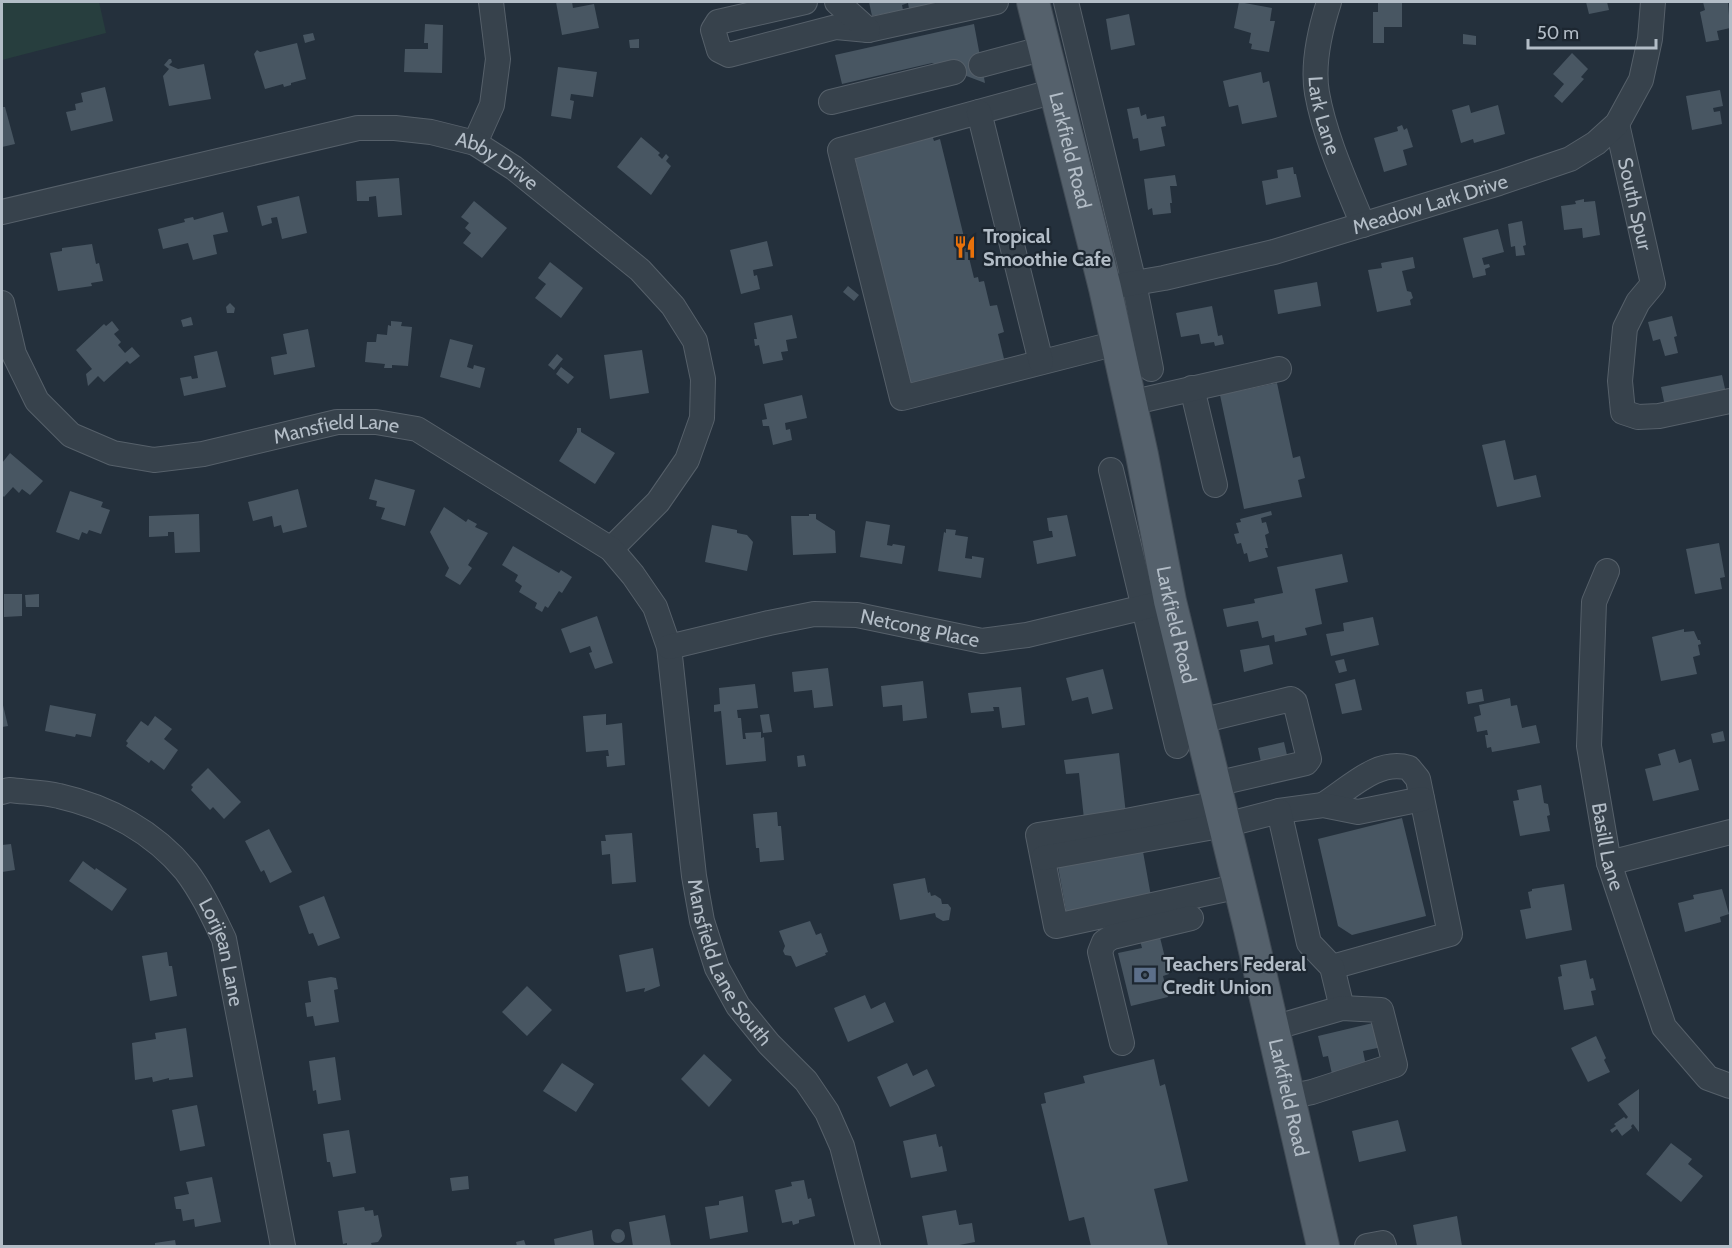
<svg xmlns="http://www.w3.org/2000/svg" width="1732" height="1248" font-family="Cabin,sans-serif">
  <rect width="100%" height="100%" fill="#24303c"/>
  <path fill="#273e3e" d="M2,2H99L106,33L2,60Z"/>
  <path fill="#485662" d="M556,2H572L573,8L594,4L599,28L562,35Z
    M869,2H964L910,14L908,3L902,5L903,10L872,16Z
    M1239,2L1272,8L1270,21H1275L1269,52L1251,49L1252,44L1249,43L1251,33L1234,28Z
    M1378,2H1402V27H1384V43H1373V12H1378Z
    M1586,2H1607L1609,10L1589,14Z
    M1703,2H1728L1730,28L1717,31L1719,40L1706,42L1700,12L1705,10Z
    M1129,14L1135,45L1111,50L1106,19Z
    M425,24L443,25L442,73L404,72L405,49H428V43H424Z
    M974,24L985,83L932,63L842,84L835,55Z
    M313,33L315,40L305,43L303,35Z
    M1463,34L1476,36V45L1463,44Z
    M639,39V48H630L629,40Z
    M297,43L306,79L291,83V85L284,87L283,84L265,89L254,54L257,50L260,52Z
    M1572,53L1588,69L1581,77L1584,79L1562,103L1554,96L1564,84L1553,74Z
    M169,59H171L172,62L169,65L178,69L204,64L211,99L169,106L163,76L169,69L164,65Z
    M558,67L597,72L593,97L571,94L570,100L574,101L571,119L551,116Z
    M1261,72L1263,83L1269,81L1277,117L1242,124L1238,105L1229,107L1223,81Z
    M105,87L113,121L71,131L66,112L76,110L75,104L83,102L81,93Z
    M1720,90L1723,106L1713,108L1714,112L1720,111L1722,124L1692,130L1686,96Z
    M1469,105L1471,113L1498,105L1505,134L1474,143L1473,139L1461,143L1452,110Z
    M2,107H5L15,144L2,147Z
    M1139,107L1141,116L1146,114L1147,119L1164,116L1166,126L1161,127L1165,146L1140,151L1138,138L1133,139L1127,109Z
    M1402,125L1404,130L1407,128L1413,147L1403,150L1407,165L1384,172L1374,138L1398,131L1397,127Z
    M932,135L934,141L940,139L974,278L978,277L979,282L984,281L990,306L997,305L1004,332L998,334L1005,363L910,386L854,154Z
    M641,137L660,153L658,155L662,159L666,154L669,157L666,161L671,166L651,195L617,167Z
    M1293,167L1294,174H1296L1301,197L1266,205L1262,181L1278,178L1277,170Z
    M1175,175L1177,186H1170L1172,203H1170L1171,213L1153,215L1152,208L1148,210L1144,179Z
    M399,178L402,215L378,217L376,196L369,197V201H357L356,181Z
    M299,196L307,233L282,239L277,217L271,218L272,223L262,226L257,206Z
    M1584,199V202L1595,201L1600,235L1583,238L1582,228L1564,230L1561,206L1576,204L1575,201Z
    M474,201L507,228L482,258L463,243L471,233L465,228L469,223L461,217Z
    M223,212L228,232L213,235L217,254L193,260L188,243L163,249L158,229L185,222L184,219L193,217L194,220Z
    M1522,221L1526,245L1523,246L1525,255L1516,256L1515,246L1511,247L1508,224Z
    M1498,229L1504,252L1482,258L1484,265L1489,264L1490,267L1485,269L1486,275L1473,278L1463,238Z
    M767,241L773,266L753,270L754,276L757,275L760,289L741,294L730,250Z
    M92,244L96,264L99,263L103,281L91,283L92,286L58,291L50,253L62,251V248Z
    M1413,257L1415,268L1402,271L1407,291L1411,292L1413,298L1410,300L1411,305L1377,312L1368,270L1382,268L1381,263Z
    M550,262L583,288L561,318L535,298L546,284L538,278Z
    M1317,282L1321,306L1278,314L1274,290Z
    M848,286L859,295L854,301L843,292Z
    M230,303L235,308L234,313H227L226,307Z
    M1212,306L1218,336L1222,335L1224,344L1215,346L1214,342L1201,344L1199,334L1181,337L1176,313Z
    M792,315L797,338L786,340L788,351L781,352L783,360L763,364L759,345L755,346L754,339H757L754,323Z
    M1672,316L1677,336L1674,337L1678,353L1665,356L1660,339L1653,341L1648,322Z
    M191,317L193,325L183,327L181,320Z
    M112,321L119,330L114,334L121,342L118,345L125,353L132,347L140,356L130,364L127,361L104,382L98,376L88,386L86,374L92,369L76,350L104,324L106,326Z
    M391,321L402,322L401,326L412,327L408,366L392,365V368H384L385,364L365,362L367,342H376L377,334L387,335L388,325L391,326Z
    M308,329L315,367L274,375L271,357L287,354L283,334Z
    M450,339L473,345L467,367L473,369L474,365L485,368L480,388L440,377Z
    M642,350L649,393L610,399L604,355Z
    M217,351L226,387L184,396L180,378L191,376L192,379L198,378L194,356Z
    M557,354L563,359L554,370L548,365Z
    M561,367L574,377L568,384L556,374Z
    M1722,375L1727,398L1666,411L1661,387Z
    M1277,383L1293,458L1300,456L1305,478L1298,480L1302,497L1244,509L1220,395Z
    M802,395L807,418L785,423L786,430L790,429L792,440L773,445L769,426H763L762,420L767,419L764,404Z
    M577,428H581V432L615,453L595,484L559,461L577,432Z
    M1505,440L1514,480L1536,475L1541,497L1497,507L1482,445Z
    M10,453L43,481L30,495L22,489L19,493L13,487L4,497L2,495V463Z
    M375,479L415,490L405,526L381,519L385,508L376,506L377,501L369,499Z
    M298,489L307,527L283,533L281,525L274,527L272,516L253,521L248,502Z
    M70,491L103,502L101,507L110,510L101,534L89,530L87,534L82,532L79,540L56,532Z
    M444,507L466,522L468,519L477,524L475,527L488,533L468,565L472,568L460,585L445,576L449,568L430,532Z
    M1271,511L1272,515L1261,518L1262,523L1266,522L1269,533L1265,535L1268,548H1265L1268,557L1249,562L1247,553L1244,554L1241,543L1237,544L1234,534L1239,533L1236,523L1241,522L1240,519Z
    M199,514L200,552L175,553L174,532H168V536L149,537V516Z
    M809,514H816V519L835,531L836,553L793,555L791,516H809Z
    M1067,515L1076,556L1037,564L1033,541L1053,537L1052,531H1049L1047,518Z
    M866,521L890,525L887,545L892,546L893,544L905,546L902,564L860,557Z
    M712,525L737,530V533L747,535L753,542L747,571L705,562Z
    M946,529L956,530L955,535L968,537L965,558L972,559V556L984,558L981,578L938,571L944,532L946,533Z
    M1719,543L1725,577L1720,578L1722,589L1695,594L1686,549Z
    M513,546L559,573L561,570L572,577L562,593L559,591L548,608L545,606L542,612L535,608L537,603L519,592L522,586L515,581L518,575L502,565Z
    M1342,554L1348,582L1315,589L1322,624L1305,628L1307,635L1275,642L1274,635L1262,638L1258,621L1227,627L1223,609L1255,603L1254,599L1283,593L1277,567Z
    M4,594H22V616L4,617Z
    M39,594V607H26L25,595Z
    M597,616L613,663L595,669L589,653L592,652L590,646L570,653L561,629Z
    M1373,617L1379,645L1331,656L1326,634L1344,631L1343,623Z
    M1684,629V632L1694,631L1698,640H1700L1701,644L1698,645L1700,655L1693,657L1697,674L1661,681L1652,637Z
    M1269,645L1273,664L1244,672L1240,650Z
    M1344,659L1347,671L1339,673L1335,661Z
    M828,668L833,706L814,708L812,690L794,692L792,672Z
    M1103,669L1113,709L1092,714L1088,697L1072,701L1066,678Z
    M1355,679L1362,710L1342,714L1335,684Z
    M923,681L927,718L903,721L902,705L883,707L881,686Z
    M755,684L758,708L737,710L738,718H741L743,739H746L745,733L761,732V738L764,737L766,761L726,765L721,711L714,712V705L720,704L719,688Z
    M1021,687L1025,725L1002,728L999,707H993L994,711L971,713L968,693Z
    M1482,689L1484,701L1468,704L1466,692Z
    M1510,698L1511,706L1517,705L1522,728L1536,725L1540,743L1492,752L1491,747L1487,748L1485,735H1488L1487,730L1477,732L1474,717L1481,715L1479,705Z
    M2,701L8,726L2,727Z
    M50,705L96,714L91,737L76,734L75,737L45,731Z
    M606,714V725L622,723L625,765L607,767L606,756H609L608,750L586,752L583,716Z
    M769,714L772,732L763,733L760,715Z
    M155,716L172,729L164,739L178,750L164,770L151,760L149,763L126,746L128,743L126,741L141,721L148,726Z
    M1723,731L1725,741L1713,743L1711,734Z
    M1284,742L1287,755L1261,762L1258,748Z
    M1675,749L1679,763L1691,759L1699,790L1653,801L1645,769L1661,765L1658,754Z
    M1119,753L1126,814L1084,819L1079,773L1066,774L1064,760Z
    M804,755L806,766L798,767L797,756Z
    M208,768L241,802L224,819L213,807L210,810L191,790L193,787L191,785Z
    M1541,785L1544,803L1548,804L1550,815L1547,816L1550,831L1520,836L1513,801L1519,800L1517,790Z
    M777,812L778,826H781L784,860L760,862L759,848H756L753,814Z
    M1402,818L1426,916L1352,935L1338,926L1318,839Z
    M269,829L292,872L270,883L264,870L261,872L245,841Z
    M632,833L636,882L612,884L610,854L602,855L601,841H606L605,835Z
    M11,844L15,870L2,872V845Z
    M1142,846L1152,902L1067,916L1057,861Z
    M83,861L95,870L96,868L127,889L112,911L69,881Z
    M925,878L928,893L930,892L931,896L935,895L941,899L942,904H948L951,908L949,920L943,921L936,917L935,913L900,920L893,884Z
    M1564,884L1572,930L1526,939L1520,910L1531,908L1528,892L1532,891V889Z
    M1722,889L1729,914L1720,917L1721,922L1685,932L1678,903L1694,899L1693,895Z
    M324,896L340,938L318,946L313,933L309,934L299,906Z
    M810,921L816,935L821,933L828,952L825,953L826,955L796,967L791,956L785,955L783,951L785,946L779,931Z
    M1156,921L1169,974L1163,976L1168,997L1131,1006L1118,953L1142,948L1136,925Z
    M653,948L660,986L644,992L645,988L626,992L619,955Z
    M167,952L169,966H172L177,996L150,1001L142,956Z
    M1586,960L1590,979L1593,978L1596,990L1591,991L1594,1005L1564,1010L1558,977L1562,976L1560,965Z
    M331,977L336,978L338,989L334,990L339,1022L315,1026L313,1016L307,1017L305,1003L311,1002L308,981Z
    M527,986L552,1010L527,1036L502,1012Z
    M865,995L871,1009L885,1002L894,1022L848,1042L834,1008Z
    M1377,1022L1382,1047L1363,1051L1366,1066L1332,1074L1328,1056L1323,1057L1318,1036Z
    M186,1028L193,1077L169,1080V1078L153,1082L152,1077L135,1080L132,1043L156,1039L155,1033Z
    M1596,1036L1606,1058L1604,1060L1610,1072L1588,1082L1571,1048Z
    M704,1054L732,1080L709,1107L681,1079Z
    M335,1057L341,1100L318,1104L316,1090L313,1091L309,1061Z
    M1154,1059L1160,1086L1165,1084L1188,1181L1154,1189L1168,1246H1091L1084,1217L1069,1221L1041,1104L1046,1103L1044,1093L1085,1083L1083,1076Z
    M562,1063L594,1084L576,1112L543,1091Z
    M907,1063L913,1076L927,1069L935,1086L890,1107L877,1077Z
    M1639,1089V1132L1633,1124L1631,1126L1632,1128L1622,1136L1617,1129L1612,1133L1610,1130L1616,1126L1614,1124L1624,1117L1626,1119L1628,1117L1618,1104Z
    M197,1105L205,1146L180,1151L172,1110Z
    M1398,1120L1406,1151L1359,1162L1352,1131Z
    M349,1130L356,1173L333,1177L330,1162H327L323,1134Z
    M936,1134L939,1147L942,1146L947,1171L911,1178L903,1141Z
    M1671,1143L1692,1159L1688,1164L1703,1176L1681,1202L1646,1174Z
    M468,1176L469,1189L452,1191L450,1178Z
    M212,1177L221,1222L195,1227L194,1219L183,1221L181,1209H176L174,1197L189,1194L186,1182Z
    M804,1180L808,1199L811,1198L815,1216L799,1220V1223L793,1225L792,1221L782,1223L775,1190L792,1186L791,1182Z
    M743,1196L748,1232L710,1239L705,1207L719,1205V1201Z
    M364,1207L365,1211L373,1210L374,1216L378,1215L382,1236L378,1242L371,1243L372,1246H347V1243L343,1244L338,1211Z
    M956,1210L959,1225L972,1223L975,1242L954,1246H928L922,1216Z
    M665,1215L671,1246H633L629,1222Z
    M1457,1216L1462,1246H1417L1413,1225Z
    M611 1236a7 7 0 1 1 14 0a7 7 0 1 1-14 0Z
    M592,1230L594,1245L592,1246H555L554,1239Z
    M175,1240L176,1246H155V1243Z
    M524,1240L526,1246H517L516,1242Z"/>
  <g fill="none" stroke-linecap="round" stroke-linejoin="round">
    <g stroke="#56606a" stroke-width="26">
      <g id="minor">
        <path d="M805,2L718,22L713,30L719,50L729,55L836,27L868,30L996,2"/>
        <path d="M837,2L868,30"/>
        <path d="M1066,2L1134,283L1151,369"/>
        <path id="s1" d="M1329,2C1320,30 1312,64 1317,93C1325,138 1346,183 1363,225"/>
        <path d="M981,65L1045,48"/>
        <path d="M1055,91L840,150L902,398L1117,343"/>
        <path d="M831,102L954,72"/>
        <path d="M979,112L1041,362"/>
        <path id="s2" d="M1617,124L1653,284L1638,302L1625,328L1620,381L1623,412L1638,417L1659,416L1730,401"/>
        <path d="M475,143L492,105L498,59L491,2"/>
        <path id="s3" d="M2,212L358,128H395L431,132L475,143L514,168L640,270L673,306L695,341L703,379L702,418L687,460L658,502L611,549"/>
        <path id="s4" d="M1105,288L1164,278L1274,252L1499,183L1570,159L1596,143L1617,124L1641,80L1650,39L1653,2"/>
        <path id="s5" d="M2,303L14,354L37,401L71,435L113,453L154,460L203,454L337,422H376L417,429L611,549L633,575L655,607L669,647L694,876L702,921L717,968L738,1006L769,1044L806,1081L827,1112L842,1146L868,1246"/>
        <path d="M1192,388L1215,485"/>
        <path d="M1130,403L1279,369"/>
        <path d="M1111,470L1177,746"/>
        <path id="s6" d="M1607,571L1594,602L1589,746L1609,863L1664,1027L1708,1078L1730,1086"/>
        <path id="s7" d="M669,647L769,623L814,614L857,615L982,641L1027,635L1170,601"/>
        <path d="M1200,721L1291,699L1295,702L1309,759L1306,763L1215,784"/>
        <path id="s8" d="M2,792L9,790C25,792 43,792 59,796C108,807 154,832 186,871C202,892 213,916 224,939L283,1246"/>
        <path d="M1219,803L1126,821L1038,835L1056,926L1240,886"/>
        <path d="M1323,805C1348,790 1377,758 1409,768L1418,779L1450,934L1332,967"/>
        <path d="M1279,811L1323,805L1358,812L1422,799"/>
        <path d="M1043,858L1225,825L1279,811L1309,943L1332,967L1342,1008"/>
        <path d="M1609,863L1730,832"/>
        <path d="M1273,1028L1342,1008L1381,1010L1395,1065L1312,1092L1288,1097"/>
        <path d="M1122,1043L1100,952L1104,942L1112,937L1191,918"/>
        <path d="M1367,1246L1383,1243L1384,1246"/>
      </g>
    </g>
    <g stroke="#414b55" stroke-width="34">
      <g id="major">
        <path id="s9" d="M1033,2L1105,288L1142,455L1170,601L1250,929L1323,1246"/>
      </g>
    </g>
    <use href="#minor" stroke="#37424c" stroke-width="24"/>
    <use href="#major" stroke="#55616c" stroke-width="32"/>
  </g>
  <defs>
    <g id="restaurant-bare" transform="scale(1.8)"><path d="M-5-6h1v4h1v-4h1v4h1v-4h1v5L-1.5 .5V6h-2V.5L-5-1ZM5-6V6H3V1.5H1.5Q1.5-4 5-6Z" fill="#e8710a" stroke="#1d2731" stroke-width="2.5" paint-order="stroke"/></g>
    <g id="bank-bare" transform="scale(1.8)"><path d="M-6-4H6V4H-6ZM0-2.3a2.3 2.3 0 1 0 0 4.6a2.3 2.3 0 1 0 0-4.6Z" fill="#5c6f8a" stroke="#1d2731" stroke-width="2.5" paint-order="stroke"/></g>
  </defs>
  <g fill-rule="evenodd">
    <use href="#restaurant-bare" x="965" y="247"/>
    <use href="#bank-bare" x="1145" y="975"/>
  </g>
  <g text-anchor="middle" stroke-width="4.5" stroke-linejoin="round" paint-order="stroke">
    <g font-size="20" fill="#b3bdc7" stroke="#1d2731">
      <text dy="7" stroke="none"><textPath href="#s1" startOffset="116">Lark Lane</textPath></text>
      <text dy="7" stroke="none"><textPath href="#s9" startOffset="153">Larkfield Road</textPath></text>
      <text dy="7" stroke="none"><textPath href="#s3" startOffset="512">Abby Drive</textPath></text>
      <text dy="7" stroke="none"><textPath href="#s4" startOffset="336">Meadow Lark Drive</textPath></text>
      <text dy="7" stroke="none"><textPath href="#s2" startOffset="82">South Spur</textPath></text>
      <text dy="7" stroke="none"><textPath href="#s5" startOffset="426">Mansfield Lane</textPath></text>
      <text dy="7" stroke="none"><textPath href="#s9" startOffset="639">Larkfield Road</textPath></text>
      <text dy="7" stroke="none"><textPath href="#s7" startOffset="256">Netcong Place</textPath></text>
      <text dy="7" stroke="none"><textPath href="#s6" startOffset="280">Basill Lane</textPath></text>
      <text dy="7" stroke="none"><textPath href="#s8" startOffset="298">Lorijean Lane</textPath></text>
      <text dy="7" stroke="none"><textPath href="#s5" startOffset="1176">Mansfield Lane South</textPath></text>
      <text dy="7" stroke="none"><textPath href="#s9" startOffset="1125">Larkfield Road</textPath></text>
    </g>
    <g font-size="20" font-weight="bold" fill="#b3bdc7" stroke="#1d2731" text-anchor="start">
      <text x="983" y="243">Tropical<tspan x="983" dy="23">Smoothie Cafe</tspan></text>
      <text x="1163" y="971">Teachers Federal<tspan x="1163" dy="23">Credit Union</tspan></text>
    </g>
  </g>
  <rect width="1732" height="1248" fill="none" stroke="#b3bdc7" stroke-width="6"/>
  <path d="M1528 39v9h128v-9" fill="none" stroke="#b3bdc7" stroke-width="3"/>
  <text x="1537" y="39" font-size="18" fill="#b3bdc7" stroke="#1d2731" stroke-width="4.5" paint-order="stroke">50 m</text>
</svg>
